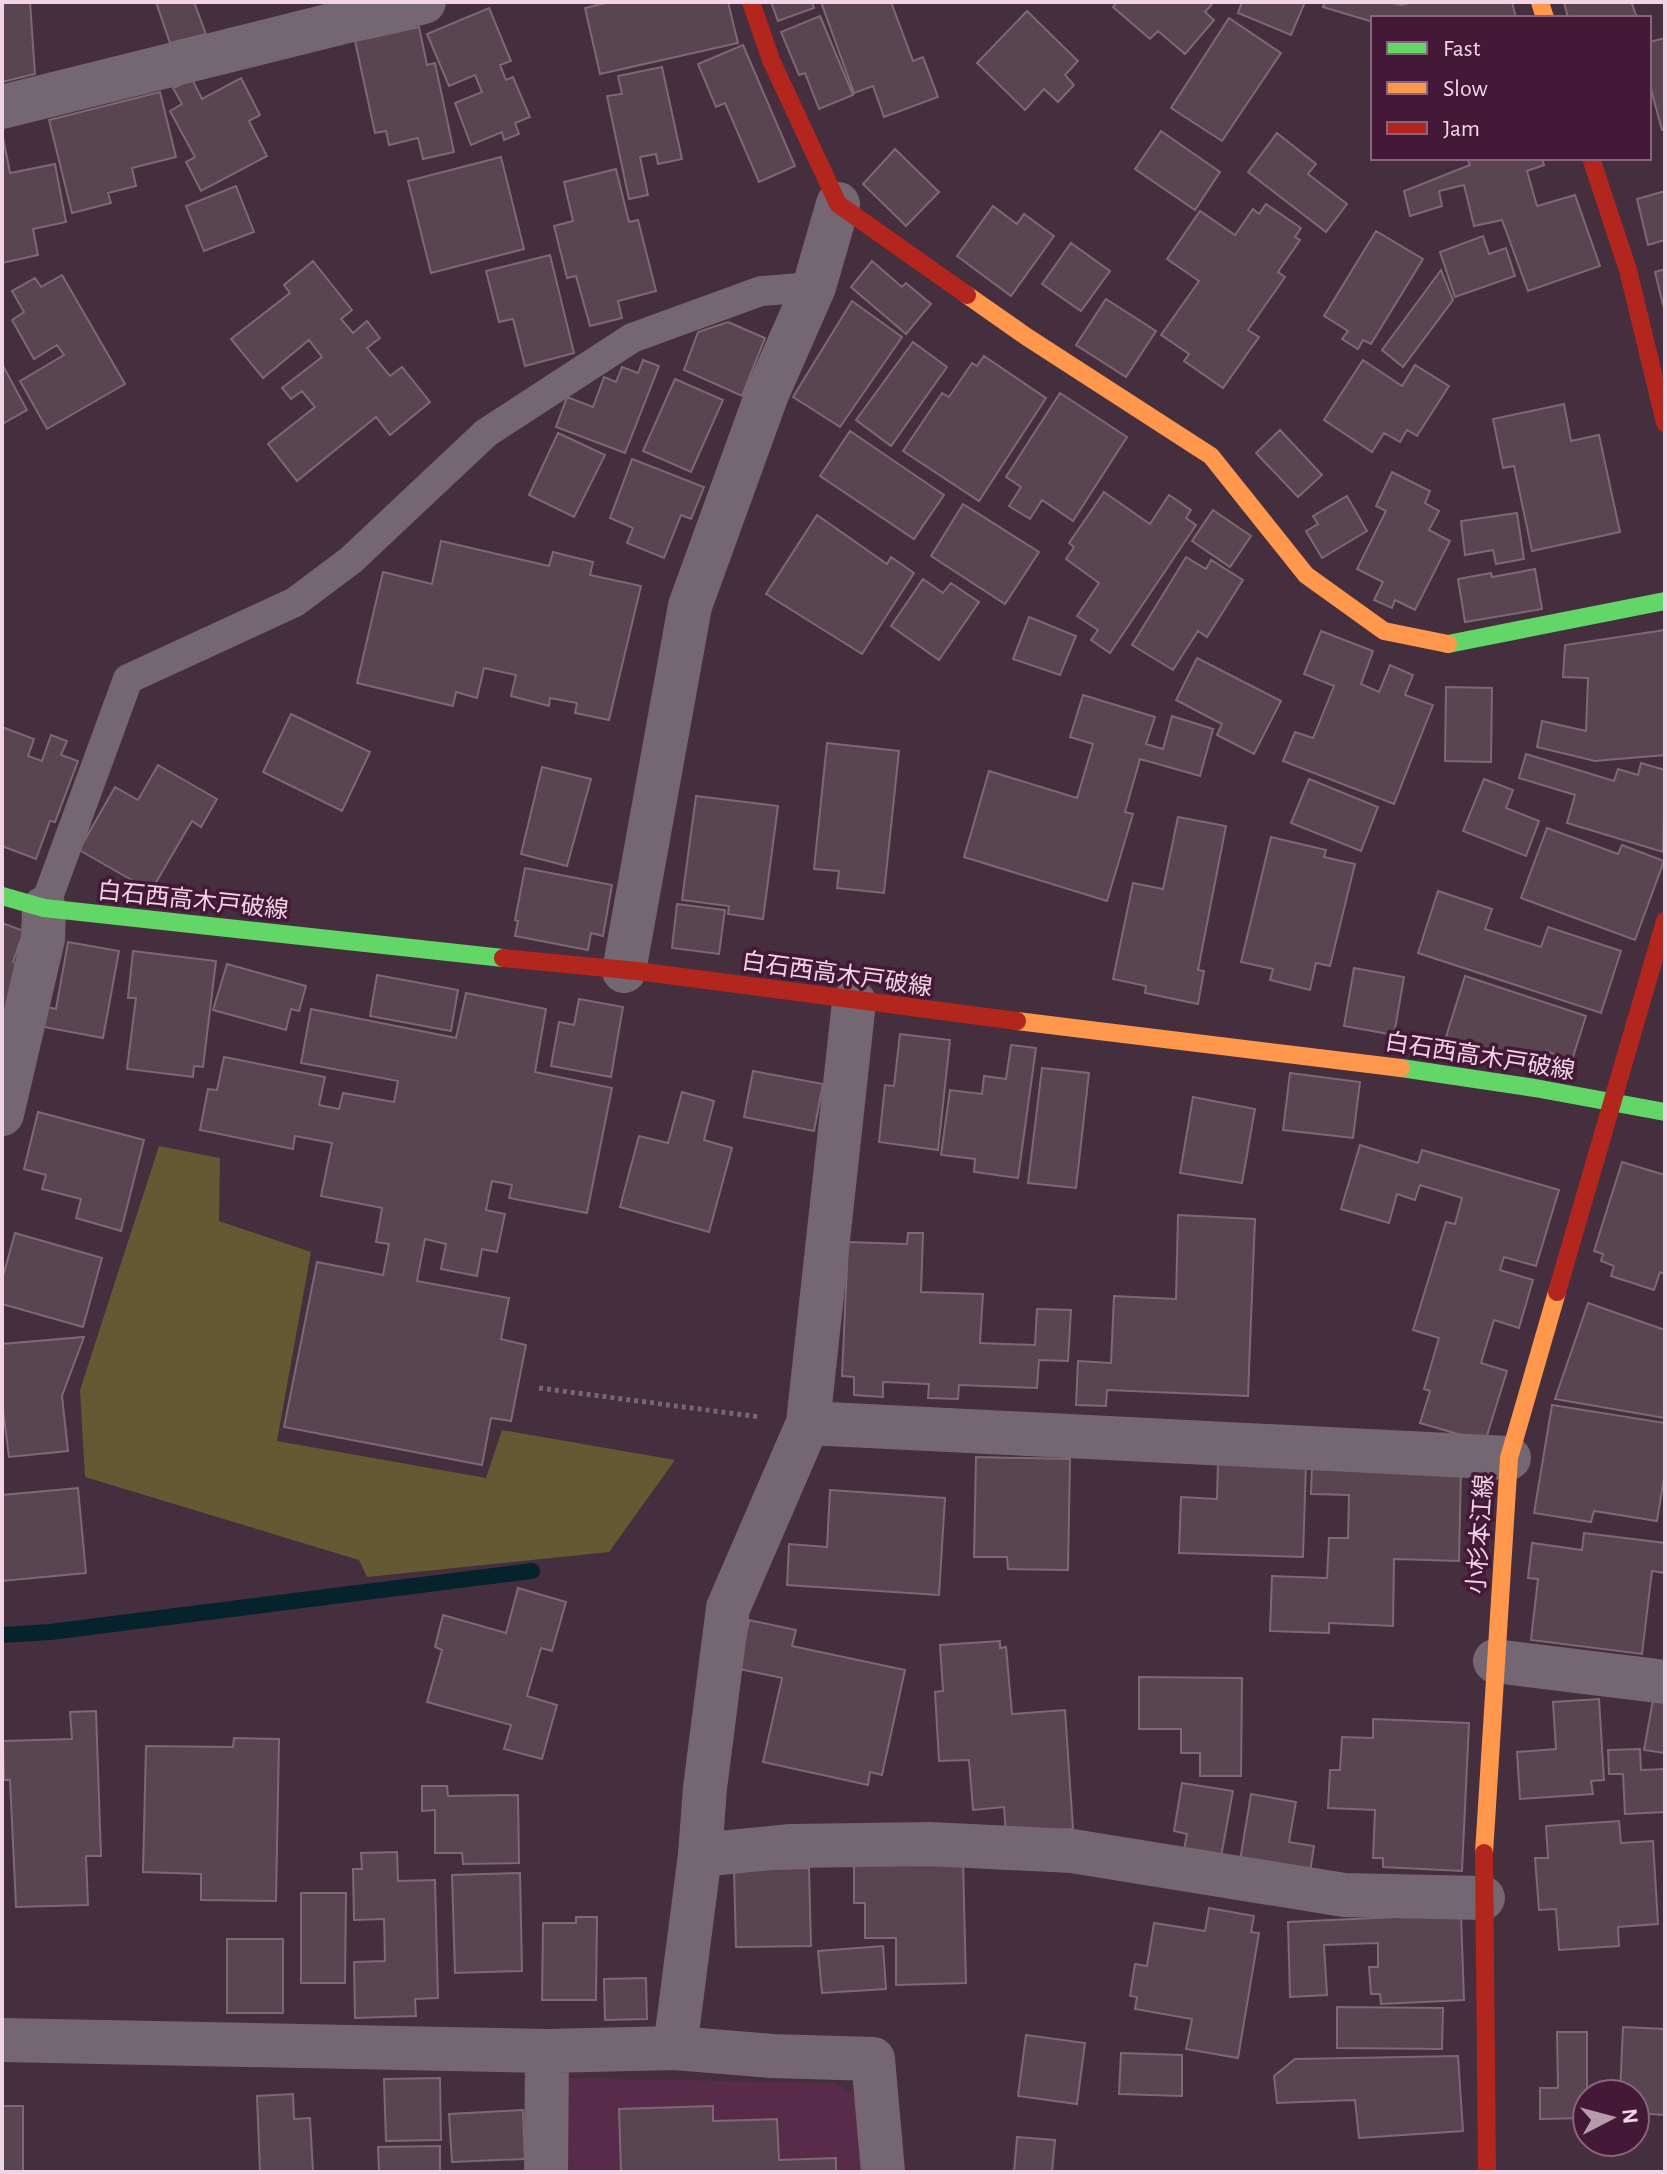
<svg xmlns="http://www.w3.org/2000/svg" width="1667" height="2174" font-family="'Alegreya Sans','Noto Sans JP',sans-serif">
  <rect width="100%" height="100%" fill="#452e3e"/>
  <path fill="#592b4b" d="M564,2078L834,2083L865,2100L864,2172H565Z"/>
  <path fill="#635932" d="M159,1146L220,1158L219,1221L311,1252L277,1441L486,1478L502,1430L675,1460L609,1552L367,1577L359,1560L85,1477L80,1390Z"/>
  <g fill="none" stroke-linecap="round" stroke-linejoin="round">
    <path stroke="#06222c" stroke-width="16" d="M2,1635L50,1632L532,1571"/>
  </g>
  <path fill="#594550" stroke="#7e6873" stroke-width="2" d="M2,2H30L35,74L2,82Z
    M156,2H194L206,34L170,43Z
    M610,2H728L738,43L600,74L585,8Z
    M771,2H812L814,8L778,21Z
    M821,2H891L913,61L923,57L938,97L884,117L873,86L854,93Z
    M1117,2H1214L1205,12L1214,20L1185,54L1158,31L1150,39L1113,7Z
    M1242,2H1305L1291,35L1238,13Z
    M1325,2H1389L1401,5L1413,2H1512L1516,18H1373V22L1323,7Z
    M1564,2H1638L1632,4L1637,18H1568Z
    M489,8L511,61L500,65L506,80L513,77L530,117L515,123L519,134L504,140L502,132L471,145L455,103L482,92L475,75L449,86L427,34Z
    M1027,11L1078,61L1065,75L1074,85L1058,102L1044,89L1025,110L977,63Z
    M820,16L853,95L819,109L805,73L799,75L781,32Z
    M1229,18L1281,53L1222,141L1171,108Z
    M419,27L427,65L435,63L454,152L423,159L418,138L389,145L386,131L375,133L355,41Z
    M1665,38V129L1662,130L1649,82V42Z
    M743,45L795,166L759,182L725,103L716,107L698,64Z
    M662,67L682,159L658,164L656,154L640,157L648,195L629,199L607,96L622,94L618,76Z
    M241,78L260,115L249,121L267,156L201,191L186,162L195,157L170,111L182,104L173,88L192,79L202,99Z
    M160,92L176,157L132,168L136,186L108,193L111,203L72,213L49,120Z
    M1161,131L1220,172L1195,210L1135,169Z
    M2,132L10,173L55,164L66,222L33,229L38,255L2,263Z
    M1277,133L1316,164L1308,174L1347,204L1326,232L1248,172Z
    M895,149L939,192L906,226L863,184Z
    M501,157L524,249L431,273L408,181Z
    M1467,158H1542L1544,165L1527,171L1537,206L1575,195L1600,266L1528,291L1502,220L1474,226L1464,185L1439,191L1442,206L1410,216L1404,191L1470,165Z
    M616,169L629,222L638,220L656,291L618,301L622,318L590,326L576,276L567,278L554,226L573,221L564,182Z
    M236,186L254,232L204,251L186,206Z
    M1665,191V240L1648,245L1637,199Z
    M1266,204L1301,228L1295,237L1300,240L1278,272L1285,277L1248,330L1259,337L1223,388L1184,361L1189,354L1161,335L1199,281L1167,259L1200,211L1235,235L1253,209L1259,214Z
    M993,206L1017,224L1024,214L1054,236L1011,296L957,256Z
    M1376,231L1423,259L1371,344L1363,340L1358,349L1342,339L1348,331L1324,316Z
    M1483,236L1489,254L1506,248L1515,276L1455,297L1440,252Z
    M1071,243L1110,271L1081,311L1042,284Z
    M550,255L574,353L525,366L513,319L499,322L486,271Z
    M313,261L352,310L341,319L353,333L367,321L380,338L367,348L390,376L402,367L430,402L390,435L376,417L297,481L268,444L315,407L302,391L291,399L282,388L322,357L309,340L263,378L231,339L290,293L284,285Z
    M872,261L902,287L906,283L931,304L906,334L851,287Z
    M1665,269V304L1663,305L1655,272Z
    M1441,270L1453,300L1403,367L1382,350Z
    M62,275L125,384L47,429L20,381L64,355L57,345L34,359L12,320L24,312L12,291L35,278L41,287Z
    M1106,299L1156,331L1126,377L1076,345Z
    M852,301L902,337L840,427L793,397Z
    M728,322L765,338L742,396L684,370L698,332Z
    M913,342L947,367L891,446L856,420Z
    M984,356L1046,398L979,501L903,451L942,393L949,397L972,363L977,366Z
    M643,360L659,366L625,453L556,427L567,397L593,407L604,377L616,382L622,367L638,373Z
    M1363,360L1402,386L1415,365L1449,386L1417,436L1407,430L1400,442L1384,433L1372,452L1324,420Z
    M2,364L27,410L2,424Z
    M675,379L723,400L691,472L643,451Z
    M1060,393L1127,437L1073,521L1042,500L1030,519L1009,506L1021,487L1006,477Z
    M1564,404L1571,441L1599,435L1620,532L1532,551L1514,466L1503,468L1493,419Z
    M1280,430L1322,475L1298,497L1256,453Z
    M850,431L944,495L914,539L820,476Z
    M558,433L605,455L574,517L529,495Z
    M632,459L704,487L691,519L681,515L664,558L627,543L633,528L610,518Z
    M1392,472L1430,491L1425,503L1439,511L1429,530L1450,541L1415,610L1395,600L1392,608L1374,600L1383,582L1357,569L1386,511L1376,506Z
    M1104,492L1150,524L1169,495L1191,510L1186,518L1196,525L1110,653L1091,640L1098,630L1077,616L1099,583L1066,559L1074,547L1069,543Z
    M1347,496L1367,531L1322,558L1306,531L1318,524L1313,516Z
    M963,504L1039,552L1005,604L931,556Z
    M1213,510L1251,536L1230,567L1192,541Z
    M1517,513L1524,559L1496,564L1493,550L1465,555L1461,521Z
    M817,515L887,564L891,557L914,573L862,654L766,594Z
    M441,541L549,566L553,552L593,562L590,575L641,586L609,720L575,713L577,703L550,698L549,706L511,696L516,675L484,668L477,698L456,692L453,706L357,683L383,572L432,584Z
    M1186,557L1206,569L1211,560L1243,580L1207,637L1198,631L1173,670L1132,645Z
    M1535,569L1542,609L1465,622L1458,579L1491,573L1492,577Z
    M923,579L943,593L951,583L979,602L939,660L891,626Z
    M1029,617L1076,636L1060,675L1013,659Z
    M1665,630V755L1595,761L1537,747L1542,721L1586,731L1588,678L1563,677L1565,645Z
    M1321,631L1373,651L1361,684L1379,692L1390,665L1413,675L1405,695L1433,705L1394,804L1283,761L1295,732L1313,738L1334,686L1304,674Z
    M1197,658L1281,701L1254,754L1217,735L1222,724L1176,700Z
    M1446,687L1492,688L1491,762L1445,761Z
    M1083,695L1155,717L1146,744L1163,749L1172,716L1213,729L1200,776L1140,759L1125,812L1133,814L1107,901L964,857L989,771L1077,798L1093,744L1070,737Z
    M291,714L370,752L342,811L263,772Z
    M2,727L34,739L28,756L42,761L51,735L67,741L61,755L78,761L55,822L50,821L36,859L2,846Z
    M827,743L899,751L884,893L837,888L839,871L814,869Z
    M1526,754L1614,781L1618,769L1638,775L1641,763L1665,770L1663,852L1567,823L1575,795L1519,778Z
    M158,765L217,799L201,827L192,821L151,891L79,850L115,787L138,800Z
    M542,767L591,779L567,866L521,854Z
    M1309,779L1378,807L1361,851L1291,823Z
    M1484,779L1513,790L1506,808L1539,821L1526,856L1463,831Z
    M696,796L778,806L763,919L728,914L729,906L682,900Z
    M1178,817L1226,826L1198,970L1204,971L1198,1004L1145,993L1146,986L1113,979L1133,883L1163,889Z
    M1547,828L1618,854L1622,845L1664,861L1635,940L1521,898Z
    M1271,837L1326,850L1324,857L1355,864L1330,966L1316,963L1310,990L1270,980L1273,969L1241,962Z
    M525,868L612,885L603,936L591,933L588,950L515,936L518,921L515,920Z
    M1438,891L1492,909L1485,929L1541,947L1548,927L1621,951L1601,1013L1418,953Z
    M677,904L725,910L719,954L672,948Z
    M2,923L24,931L13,962L23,966L2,1025Z
    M68,942L119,951L103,1038L44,1027L47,1007L56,1009Z
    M133,951L216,961L203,1067L194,1066L193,1077L127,1069L136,998H128Z
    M227,964L306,986L299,1011L291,1009L286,1030L213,1010Z
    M1354,968L1404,977L1394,1035L1344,1026Z
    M377,975L458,990L451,1031L370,1016Z
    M1465,976L1586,1016L1572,1060L1546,1051L1543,1061L1520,1053L1517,1061L1446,1037Z
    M466,993L546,1009L535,1072L612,1088L587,1213L509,1198L512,1185L492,1181L486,1210L505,1214L497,1252L482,1249L477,1276L441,1269L446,1244L425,1239L417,1281L509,1298L501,1339L526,1345L511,1421L491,1418L482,1465L284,1427L317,1262L383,1275L389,1244L376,1242L382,1208L321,1196L332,1143L295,1136L293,1149L200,1130L208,1089L217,1090L224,1057L325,1077L319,1105L339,1109L343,1093L394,1102L398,1081L301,1063L311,1009L456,1038Z
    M579,999L623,1007L611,1077L551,1066L559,1022L574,1025Z
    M900,1034L950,1040L938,1150L879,1142L885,1085L894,1086Z
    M1011,1045L1036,1048L1018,1178L974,1172L975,1159L941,1155L950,1090L982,1094L984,1076L1006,1079Z
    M1042,1068L1089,1073L1076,1188L1028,1183Z
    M753,1071L823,1084L814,1131L744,1117Z
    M1290,1073L1360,1082L1353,1138L1283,1130Z
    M682,1092L714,1101L704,1140L732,1148L709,1232L620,1207L639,1136L668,1143Z
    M1193,1097L1255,1109L1242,1183L1180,1173Z
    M38,1112L144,1140L121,1231L76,1218L81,1199L42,1189L46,1175L24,1169Z
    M1360,1145L1418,1163L1422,1150L1559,1190L1536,1266L1504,1257L1500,1270L1533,1280L1519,1328L1494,1320L1481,1363L1507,1371L1485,1442L1420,1423L1430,1391L1424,1389L1439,1338L1413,1330L1446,1222L1455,1224L1462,1198L1420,1185L1415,1200L1397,1194L1389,1223L1341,1209Z
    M1622,1162L1665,1175V1274L1660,1272L1654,1290L1611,1276L1614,1266L1601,1261L1603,1254L1594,1251Z
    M1178,1215L1255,1219L1248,1396L1107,1390L1106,1406L1076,1405L1078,1361L1111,1363L1114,1296L1176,1299Z
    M15,1233L102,1258L83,1327L2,1304V1280Z
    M908,1233H923L921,1292L983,1294L980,1343L1035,1345L1037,1309L1071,1310L1068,1361L1039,1360L1037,1388L959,1385L958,1399L928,1398L929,1384L883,1382V1397L854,1395V1377L842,1376L848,1242L907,1244Z
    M1588,1303L1665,1330V1418L1555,1399Z
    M84,1337L62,1396L68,1451L9,1457L2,1401V1344Z
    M1552,1405L1665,1423V1472L1657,1521L1594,1511L1591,1522L1534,1513Z
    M976,1457L1070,1459L1068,1570L1008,1569L1007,1557H974Z
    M1218,1460L1306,1464L1303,1557L1179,1553L1181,1497L1217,1499Z
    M1312,1464L1461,1469L1459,1561L1394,1559L1393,1626L1329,1623V1633L1270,1631L1272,1576L1327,1578L1329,1538H1348L1349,1495L1311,1494Z
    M78,1488L86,1573L2,1581V1495Z
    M830,1490L945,1498L939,1595L787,1585L789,1544L827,1547Z
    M1584,1533L1665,1543V1573L1652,1571L1642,1654L1531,1640L1538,1579L1528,1578L1532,1543L1582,1550Z
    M518,1588L566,1602L552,1651L541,1648L527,1696L557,1705L542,1759L504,1749L511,1725L427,1702L442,1650L435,1647L443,1615L506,1633Z
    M749,1620L796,1630L792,1646L905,1670L882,1775L870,1772L868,1785L763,1762L782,1678L739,1669Z
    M1000,1641V1648L1006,1647L1012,1714L1065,1710L1073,1829L1006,1834L1004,1807L973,1810L969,1760L939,1761L935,1692L943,1691L940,1645Z
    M1139,1677L1242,1678L1241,1776H1200V1753H1181V1729H1139Z
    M1599,1699L1604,1780L1591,1781L1593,1794L1520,1799L1517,1752L1556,1749L1553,1702Z
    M1653,1700L1665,1702V1753L1644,1750Z
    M96,1711L101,1856H86L88,1905L16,1907L10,1780H4L3,1741L72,1739L70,1712Z
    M1373,1719L1469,1723L1462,1871L1383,1867V1858H1373L1375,1810L1328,1808L1330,1770H1340L1342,1737L1373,1738Z
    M234,1738L279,1739L276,1901L201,1900V1874L143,1872L146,1746L233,1747Z
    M1640,1749L1641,1770L1665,1769V1812L1625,1814L1623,1774H1609L1608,1750Z
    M1182,1783L1233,1791L1221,1857L1184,1850L1187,1834L1174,1831Z
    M422,1786H447L448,1796L518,1795L519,1863L463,1864L462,1853H435V1810L422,1811Z
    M1251,1794L1296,1802L1289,1842L1314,1846L1309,1879L1239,1867Z
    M1619,1821L1621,1843L1653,1841L1658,1924L1618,1927L1619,1946L1559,1950L1556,1909L1539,1910L1535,1858H1548L1546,1826Z
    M397,1852L398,1881L435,1880L438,1998L415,1999L416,2016L355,2018L354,1962L385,1961L384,1919L354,1920L353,1869H362L361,1853Z
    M963,1861L966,1983L896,1985V1938H865V1903H854V1863Z
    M809,1868L811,1946L736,1947L734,1870Z
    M520,1873L522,1971L455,1973L452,1875Z
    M301,1893H346L345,1983H301Z
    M1209,1908L1254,1916L1251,1932L1259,1933L1238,2058L1186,2049L1192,2019L1135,2009L1137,1997L1130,1996L1135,1964L1147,1966L1154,1923L1205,1931Z
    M1461,1914L1464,2000L1381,2004L1380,1994H1371L1369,1967H1378V1943L1324,1945L1327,1995L1290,1997L1288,1922Z
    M576,1917H597L596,2000H542L543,1923H576Z
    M227,1939H283V2013H227Z
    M883,1946L886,1989L822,1993L818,1951Z
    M646,1978L647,2019L605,2020L604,1979Z
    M1337,2007L1443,2008L1442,2049L1337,2048Z
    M1623,2027L1665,2029V2115L1635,2113V2094H1620Z
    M1557,2032H1587V2118L1540,2119V2088H1558Z
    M1026,2035L1085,2043L1077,2104L1018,2096Z
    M1121,2053L1182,2055V2096L1119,2094Z
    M1458,2056L1463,2131L1359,2138L1355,2100L1277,2103L1274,2076L1295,2059Z
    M440,2078L441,2140L386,2141L384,2079Z
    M293,2094L294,2119L310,2118L313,2172H260L257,2096Z
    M2,2106H23V2172H2Z
    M713,2106V2121L777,2119L779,2160L836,2158V2172H621L619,2109Z
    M523,2110L525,2159L452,2162L449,2114Z
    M1017,2137L1055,2140L1052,2172H1014Z
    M440,2146V2172H379L378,2147Z"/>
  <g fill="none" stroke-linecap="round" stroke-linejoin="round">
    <path stroke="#766871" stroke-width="5" stroke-dasharray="4 4" stroke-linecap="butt" d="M539,1388L760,1417"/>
    <path stroke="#756771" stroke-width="30" d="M44,908L128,679L295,602L351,560L486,433L632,338L761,291L814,287"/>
    <path stroke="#756771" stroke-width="44" d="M2,107L424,2
      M624,971L690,606L767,394L814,287L838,204
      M2,1114L43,939L44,908
      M808,1423L1509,1458
      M1495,1661L1665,1682
      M700,1855L791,1846L929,1844L1072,1851L1344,1895L1483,1898
      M2,2040L547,2051L675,2048L772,2056L873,2059L883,2172
      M675,2048L700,1855L705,1788L728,1608L808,1423L854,1002
      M546,2172L547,2051"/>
    <path stroke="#63d668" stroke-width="18" d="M1448,644L1665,601
      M2,896L44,908L503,958
      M1401,1068L1535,1088L1665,1112"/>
    <path stroke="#ff974d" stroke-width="18" d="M1540,2L1545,18
      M967,295L1027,337L1211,456L1306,575L1384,631L1448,644
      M1017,1021L1401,1068
      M1484,1853L1509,1458L1557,1292"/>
    <path stroke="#b3261e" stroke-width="18" d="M751,2L771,60L838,204L967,295
      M1591,158L1628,270L1665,423
      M503,958L637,971L1017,1021
      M1557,1292L1665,921
      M1484,1853L1487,2172"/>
  </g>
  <g text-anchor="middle" stroke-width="7" stroke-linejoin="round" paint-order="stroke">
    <g font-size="24" fill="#f1d5e6" stroke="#431937">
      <text transform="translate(193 900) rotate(6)" y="8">白石西高木戸破線</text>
      <text transform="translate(837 974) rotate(8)" y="8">白石西高木戸破線</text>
      <text transform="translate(1480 1056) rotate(9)" y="8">白石西高木戸破線</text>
      <text transform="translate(1480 1534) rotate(-86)" y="8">小杉本江線</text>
    </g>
  </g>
  <rect width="1667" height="2174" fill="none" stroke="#f1d5e6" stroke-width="8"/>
  <rect x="1371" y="16" width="280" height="144" fill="#431937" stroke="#89647d" stroke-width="2"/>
  <rect x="1387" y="42" width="40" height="12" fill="#63d668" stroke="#89647d" stroke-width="2"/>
  <text x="1443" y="56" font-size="24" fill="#f1d5e6">Fast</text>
  <rect x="1387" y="82" width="40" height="12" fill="#ff974d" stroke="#89647d" stroke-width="2"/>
  <text x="1443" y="96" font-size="24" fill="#f1d5e6">Slow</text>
  <rect x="1387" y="122" width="40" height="12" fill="#b3261e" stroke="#89647d" stroke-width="2"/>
  <text x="1443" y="136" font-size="24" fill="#f1d5e6">Jam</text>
  <g transform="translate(1611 2118) rotate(84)"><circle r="38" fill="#431937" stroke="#89647d" stroke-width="2"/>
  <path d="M0-6L14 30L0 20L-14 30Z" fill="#b59bab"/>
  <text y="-12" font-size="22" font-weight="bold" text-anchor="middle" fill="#f1d5e6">N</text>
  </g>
</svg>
